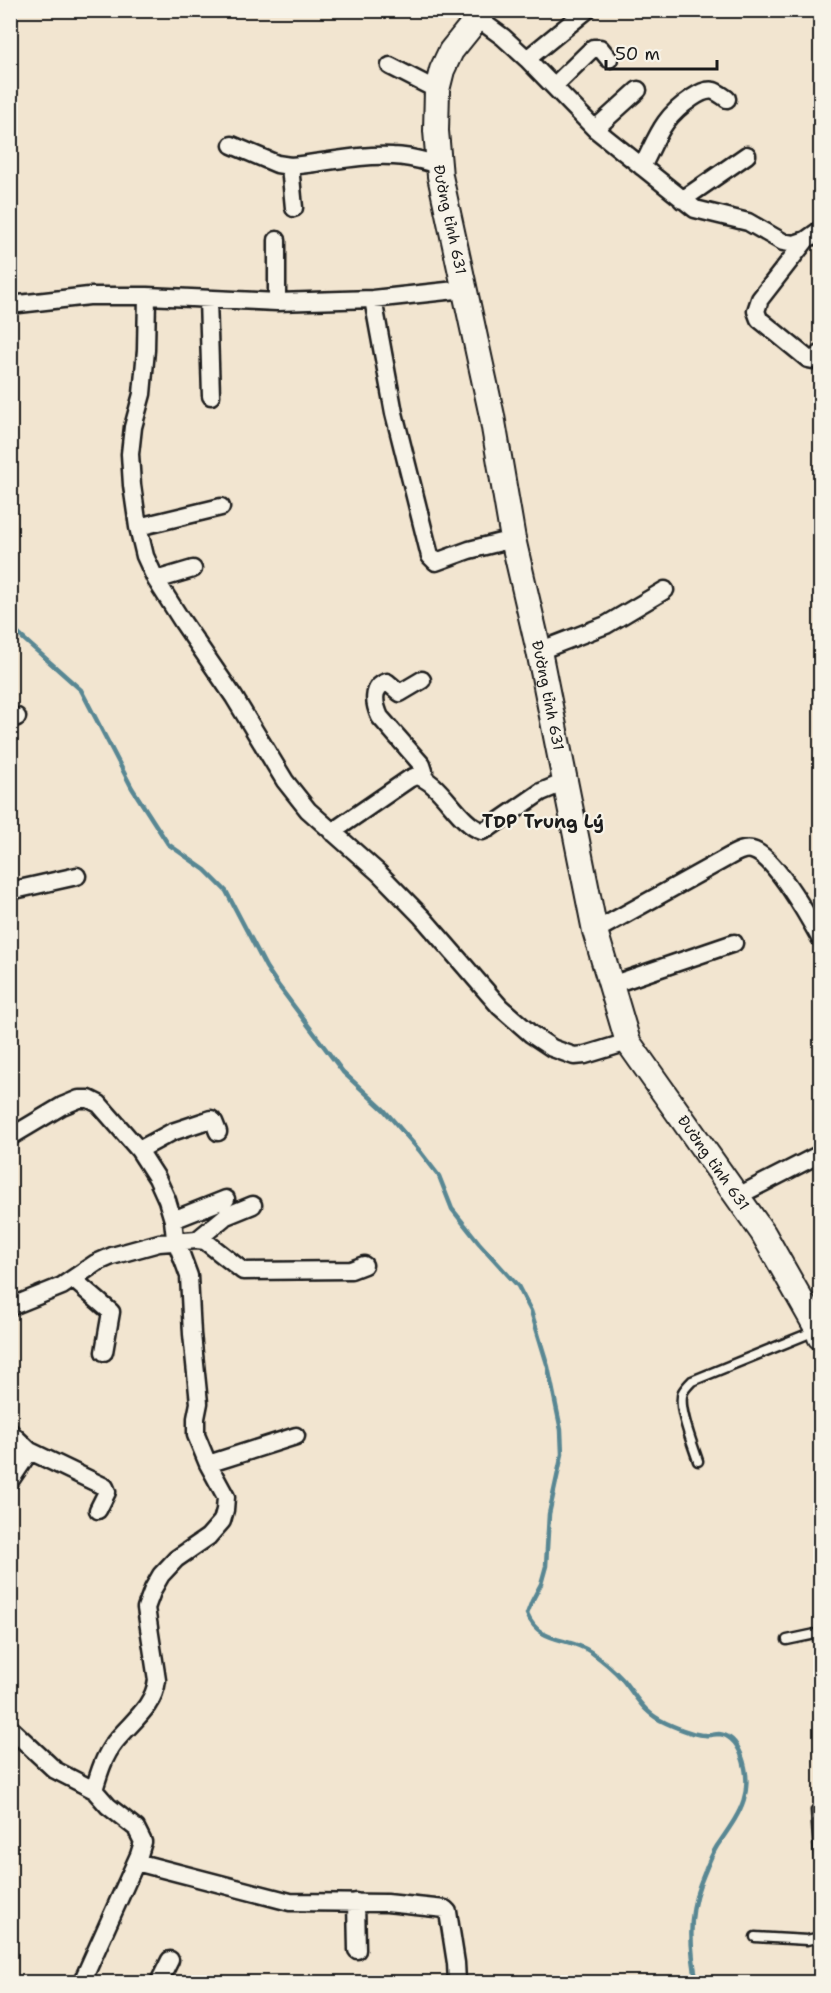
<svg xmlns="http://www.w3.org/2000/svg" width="831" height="1993" font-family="'Shantell Sans',sans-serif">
  <rect width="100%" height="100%" fill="#f2e5d0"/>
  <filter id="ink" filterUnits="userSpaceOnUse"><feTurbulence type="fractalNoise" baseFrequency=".0167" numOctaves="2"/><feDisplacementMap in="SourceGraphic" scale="12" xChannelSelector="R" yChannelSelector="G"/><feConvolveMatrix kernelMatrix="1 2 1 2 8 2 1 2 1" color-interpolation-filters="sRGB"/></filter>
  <g filter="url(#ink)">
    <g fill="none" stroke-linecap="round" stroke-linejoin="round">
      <path stroke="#598793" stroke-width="4.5" d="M10,625L17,633L81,690L132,788L168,844L205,870L226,891L266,967L278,985L343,1072L384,1110L419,1150L439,1176L452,1209L479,1243L518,1286L531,1311L548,1367L561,1430L562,1454L549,1514L546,1566L541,1584L532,1601L527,1614C540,1645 568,1636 591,1652C602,1660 613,1669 622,1679C637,1697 643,1713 666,1723C677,1728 693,1735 705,1735C710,1736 714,1734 719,1734C730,1735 737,1744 741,1754C756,1794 738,1815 717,1846C710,1857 705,1872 700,1884C688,1915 690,1950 697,1982"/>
      <g stroke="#1c1c1c" stroke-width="13">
        <path id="service" d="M698,1461C693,1445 677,1407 683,1392C685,1388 689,1384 692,1381L815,1331
          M787,1640L820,1633
          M816,1810L820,1870
          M755,1937L807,1940L820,1937"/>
      </g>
      <g stroke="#1c1c1c" stroke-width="21">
        <path id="minor" d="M477,18L503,37L527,59L595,129L695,209L748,222L783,242L794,244L806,240L820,230
          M527,59L587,10
          M390,66L437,90
          M554,86L593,48H600L609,59
          M595,129L638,90
          M232,145L277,164L290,166C324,163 359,154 393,156C409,156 424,161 439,165
          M290,166L294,208
          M642,167C658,136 662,118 692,98C698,94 706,89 714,91C719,93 723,96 727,99
          M682,200L747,155
          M806,240L760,299L756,311L759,319L808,359L813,360L820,354
          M147,296L146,350L142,394L133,427L130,454L132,485L138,527L145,556L156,580L182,621L234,697L285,781L308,810L379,873L422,917L500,1007L531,1034L552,1048L574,1056L585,1055L628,1042
          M208,299L211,396
          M373,299L394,413L430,556L436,562L469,550L513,539
          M277,302V240
          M10,305L89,296H147L277,302L373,299L465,289
          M138,527L221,507
          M156,580L193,569
          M539,651L606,625L665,590
          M10,720L17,717
          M422,777L424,771L422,765L380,717C374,704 371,687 387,682L400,693L422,680
          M332,832L409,779L416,776C440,780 458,824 482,831L489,828L541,792L565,782
          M10,891L77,876
          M595,931L730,856C737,852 744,848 752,850C774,855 809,918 820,938
          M611,985L734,943
          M10,1137L62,1106L79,1099H89L99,1104L139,1150L157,1178L167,1200L173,1220L175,1238L189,1276L192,1334L199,1403L196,1418V1435L208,1464L226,1497L225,1510L222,1521L208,1537L176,1559L161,1575L153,1589L146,1608L157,1680C154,1707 131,1722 115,1742C104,1756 99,1773 94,1790L108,1806L136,1828L143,1842L139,1855L82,1982
          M139,1150L172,1132L211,1119L214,1122L218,1132
          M736,1197L820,1154
          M173,1220L226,1199
          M197,1240L226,1216L253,1205
          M73,1279L111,1312L104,1352
          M10,1307L62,1286L96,1263L112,1256L159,1243L197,1240L205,1241L243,1271L351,1270L364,1265
          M10,1431L13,1435L30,1451L105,1487L107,1492L98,1510
          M208,1464L296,1436
          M10,1481L30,1451
          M10,1728L55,1770L94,1790
          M136,1862L290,1902L387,1903L445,1909L448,1912L456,1963L457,1982
          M356,1902L357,1950
          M159,1982L170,1960"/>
      </g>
      <g stroke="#1c1c1c" stroke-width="28">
        <g id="secondary">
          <path id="s1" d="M484,10L451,51L442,70L437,90L436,131L440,176L492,416L513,539L539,651L595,931L628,1042L763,1233L818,1330L820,1337"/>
        </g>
      </g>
      <use href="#service" stroke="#f7f3e8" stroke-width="8"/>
      <use href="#minor" stroke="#f7f3e8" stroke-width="16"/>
      <use href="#secondary" stroke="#f7f3e8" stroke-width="24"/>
    </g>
  </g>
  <g text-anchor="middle" stroke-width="4.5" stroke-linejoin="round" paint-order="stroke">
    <g font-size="15" fill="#1c1c1c" stroke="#f7f3e8">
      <text dy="5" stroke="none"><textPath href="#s1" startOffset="225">Đường tỉnh 631</textPath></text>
      <text dy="5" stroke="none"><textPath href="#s1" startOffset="711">Đường tỉnh 631</textPath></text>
      <text dy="5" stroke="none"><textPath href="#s1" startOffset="1215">Đường tỉnh 631</textPath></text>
    </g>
    <g font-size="18" font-weight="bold" fill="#1c1c1c" stroke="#f7f3e8">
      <text x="543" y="828">TDP Trung Lý</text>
    </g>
  </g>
  <rect width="831" height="1993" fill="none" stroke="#f7f3e8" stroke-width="36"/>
  <rect x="18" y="18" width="795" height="1957" fill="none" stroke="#1c1c1c" stroke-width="2" filter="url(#ink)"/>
  <path d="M606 60v9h111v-9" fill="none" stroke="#1c1c1c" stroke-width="3"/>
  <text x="615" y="60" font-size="18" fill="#1c1c1c" stroke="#f7f3e8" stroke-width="4.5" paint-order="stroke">50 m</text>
</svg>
